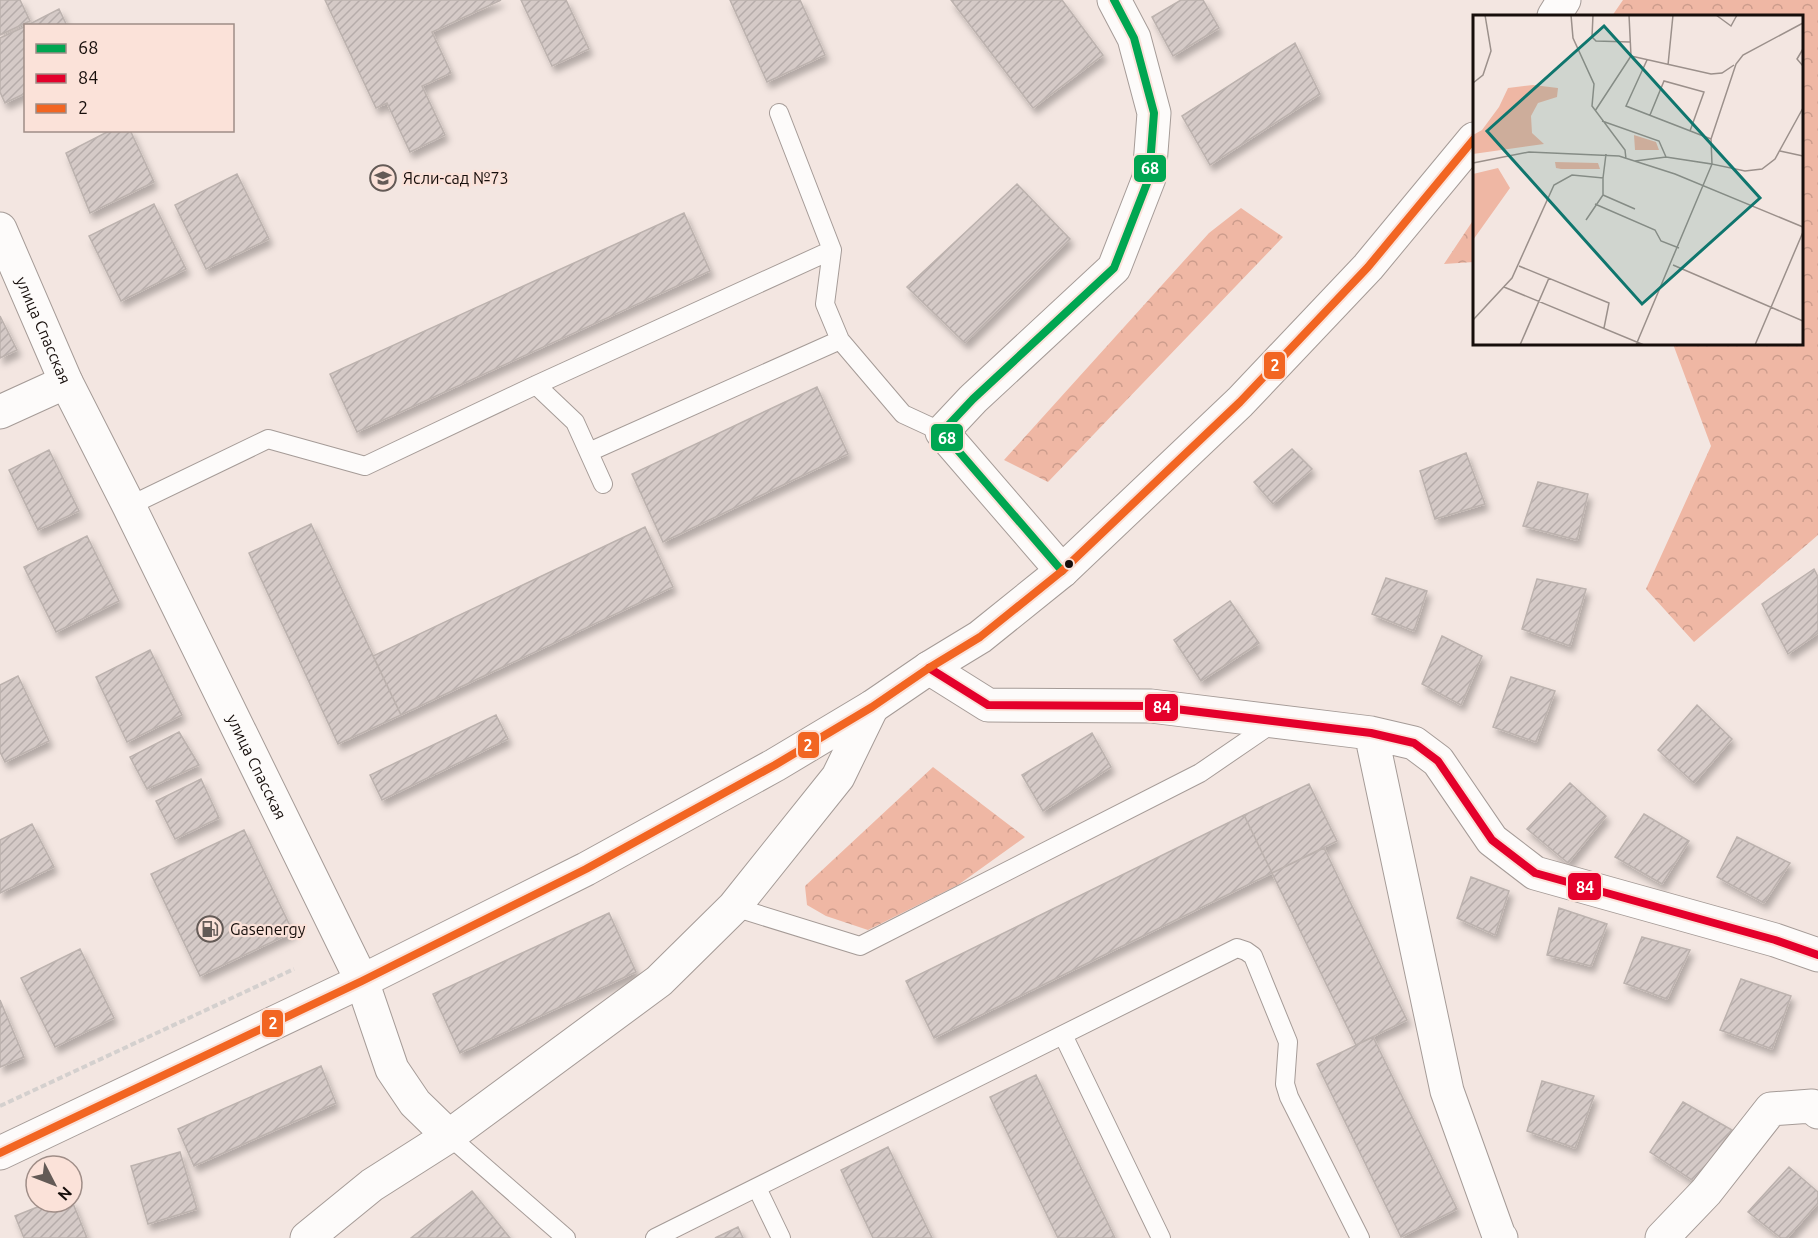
<svg xmlns="http://www.w3.org/2000/svg" width="1818" height="1238" font-family="Ubuntu,sans-serif">
  <defs>
    <pattern id="forest-crowns" width="20" height="18" patternUnits="userSpaceOnUse" patternTransform="scale(1.5)"><rect width="20" height="18" fill="#efb7a4"/><path d="M2 6a3 3 0 1 1 6 0M12 15a3 3 0 1 1 6 0" fill="none" stroke="#cc9c8c"/></pattern>
    <pattern id="building-hatch" width="6" height="6" patternUnits="userSpaceOnUse" patternTransform="scale(1.5)"><rect width="6" height="6" fill="#d5cac7"/><path d="M-1 1l2-2M0 6l6-6M5 7l2-2" fill="none" stroke="#b6acaa"/></pattern>
    <filter id="shadow"><feDropShadow dx="3.5" dy="6" stdDeviation="3" flood-color="#0004"/></filter>
  </defs>
  <rect width="100%" height="100%" fill="#f3e6e1"/>
  <path fill="url(#forest-crowns)" d="M1623,0H1818V535L1694,642L1646,589L1711,446L1673,344H1802V16H1612Z
    M1241,208L1283,237L1048,482L1004,460L1209,233Z
    M1474,219V262L1444,264Z
    M933,767L1025,837L958,885L868,930L826,916L807,905L805,886Z"/>
  <path fill="url(#building-hatch)" stroke="#bcb2ae" stroke-width="1.5" filter="url(#shadow)" d="M0,0H20L30,21L0,35Z
    M325,0H501L432,32L451,73L422,86L445,135L410,152L387,103L376,108Z
    M521,0H566L589,49L552,66Z
    M730,0H800L825,55L767,82Z
    M951,0H1062L1103,55L1033,108Z
    M1181,0H1203L1219,28L1173,56L1152,17Z
    M59,9L67,26H26Z
    M26,26V93L5,103L0,92V38Z
    M1295,43L1320,94L1210,165L1182,116Z
    M111,130H130L154,182L90,213L66,153Z
    M237,174L269,239L206,269L175,205Z
    M1017,184L1070,239L965,343L907,287Z
    M154,204L186,269L121,301L89,236Z
    M684,213L710,271L357,432L330,374Z
    M0,316L17,350L0,358Z
    M817,387L848,454L663,542L632,474Z
    M1292,449L1312,469L1273,504L1254,482Z
    M49,450L79,511L38,530L9,470Z
    M1466,453L1485,504L1435,519L1420,471Z
    M1538,482L1588,494L1577,540L1523,526Z
    M311,524L401,715L338,744L249,553Z
    M645,527L673,587L401,715L373,656Z
    M87,536L119,601L56,632L24,567Z
    M1814,569L1818,577V633L1788,654L1762,604Z
    M1386,578L1427,591L1414,631L1372,614Z
    M1537,579L1586,589L1570,646L1522,629Z
    M1230,601L1259,643L1201,681L1174,640Z
    M1442,636L1482,656L1461,705L1422,684Z
    M150,650L182,715L127,742L96,677Z
    M18,676L49,741L5,762L0,752V685Z
    M1511,677L1555,691L1536,742L1493,727Z
    M1697,705L1732,739L1694,783L1658,750Z
    M496,715L508,739L382,800L370,775Z
    M179,732L199,765L147,789L130,757Z
    M1092,733L1111,767L1043,811L1022,775Z
    M201,779L219,818L175,839L156,801Z
    M1570,783L1606,816L1568,863L1527,829Z
    M1309,784L1337,841L1272,873L1244,815Z
    M1644,814L1689,841L1662,884L1615,857Z
    M1244,815L1272,873L934,1038L906,981Z
    M32,824L54,867L0,893V840Z
    M244,830L293,932L200,976L151,874Z
    M1737,837L1790,863L1764,903L1717,877Z
    M1324,848L1407,1020L1356,1045L1272,873Z
    M1471,877L1509,891L1495,935L1457,918Z
    M1559,908L1607,924L1591,966L1547,955Z
    M609,913L636,972L460,1053L433,994Z
    M1642,937L1690,950L1667,999L1624,983Z
    M80,949L114,1018L55,1047L21,978Z
    M1741,979L1791,996L1772,1049L1720,1030Z
    M0,1000L24,1057L0,1067Z
    M1373,1037L1457,1209L1401,1237L1317,1064Z
    M321,1066L336,1103L194,1166L178,1129Z
    M1036,1075L1115,1238H1058L990,1097Z
    M1542,1081L1594,1096L1575,1148L1527,1131Z
    M1683,1102L1732,1130L1695,1182L1650,1152Z
    M888,1147L932,1238H873L841,1170Z
    M180,1152L197,1209L148,1224L131,1166Z
    M1789,1167L1818,1192V1203L1787,1238H1781L1748,1212Z
    M472,1191L510,1238H411Z
    M72,1201L87,1238H24L15,1216L50,1202Z
    M738,1227L743,1238H715Z"/>
  <g fill="none" stroke-linecap="round" stroke-linejoin="round">
    <g stroke="#a59b97" stroke-width="20">
      <path id="lane" d="M779,113L832,250L825,304L840,340L903,414L942,432
        M536,385L575,422L603,484
        M589,452L840,340
        M129,506L268,439L365,466L536,385L832,250
        M734,907L860,946L1200,773L1276,721
        M1063,1035L1161,1238
        M449,1136L566,1238
        M757,1188L781,1238
        M655,1238L1237,948L1246,951L1253,956L1288,1042L1285,1084L1289,1097L1360,1238"/>
    </g>
    <g stroke="#a59b97" stroke-width="35">
      <path id="street" d="M0,412L66,382
        M1062,571L942,432L973,399L1114,268L1149,178L1154,113L1134,38L1114,0
        M929,668L988,705L1151,706L1371,733L1414,743L1438,761L1492,840L1535,873L1775,940L1818,955
        M1371,733L1447,1091L1499,1236L1501,1238
        M449,1136L659,981L734,907L838,777L872,707
        M307,1238L372,1185L449,1136L415,1103L392,1069L362,981
        M1662,1238L1706,1192L1771,1109L1812,1106L1818,1112"/>
    </g>
    <g stroke="#a59b97" stroke-width="35">
      <g id="secondary">
        <path id="s1" d="M0,229L66,382L129,506L362,981"/>
      </g>
    </g>
    <g stroke="#a59b97" stroke-width="35">
      <path id="primary" d="M1554,16L1564,0
        M0,1153L362,981L586,869L775,765L872,707L929,668L980,637L1062,571L1240,402L1368,267L1474,139"/>
    </g>
    <path stroke="#d4d0ce" stroke-width="4" stroke-dasharray="6 3" stroke-linecap="butt" d="M0,1106L294,969"/>
    <use href="#lane" stroke="#fdfbfa" stroke-width="18"/>
    <use href="#street" stroke="#fdfbfa" stroke-width="33"/>
    <use href="#secondary" stroke="#fdfbfa" stroke-width="33"/>
    <use href="#primary" stroke="#fdfbfa" stroke-width="33"/>
    <g stroke="#fbe2d9" stroke-width="12">
      <path id="bus-1" d="M1062,571L942,432L973,399L1114,268L1149,178L1154,113L1134,38L1114,0"/>
    </g>
    <g stroke="#fbe2d9" stroke-width="12">
      <path id="bus-2" d="M929,668L988,705L1151,706L1371,733L1414,743L1438,761L1492,840L1535,873L1775,940L1818,955"/>
    </g>
    <g stroke="#fbe2d9" stroke-width="12">
      <path id="bus-3" d="M0,1153L362,981L586,869L775,765L872,707L929,668L980,637L1062,571L1240,402L1368,267L1474,139"/>
    </g>
    <use href="#bus-1" stroke="#00a651" stroke-width="8"/>
    <use href="#bus-2" stroke="#e4002b" stroke-width="8"/>
    <use href="#bus-3" stroke="#f26522" stroke-width="8"/>
  </g>
  <defs>
    <g id="school-ring" transform="scale(1.35)"><circle r="9.5" fill="#fbe2d9" stroke="#635a56" stroke-width="1.5"/><path d="M0-5L7-2L0 1L-7-2ZM-4 1L0 2.5L4 1V4Q0 6-4 4Z" fill="#635a56"/></g>
    <g id="fuel-ring" transform="scale(1.35)"><circle r="9.5" fill="#fbe2d9" stroke="#635a56" stroke-width="1.5"/><path d="M-5.5-6h7V0h2V4h1.3V-2.5L3-4.5l.8-.8L6-3V5H2.5V1h-1V6h-7ZM-4.2-4.7v3.2H.2V-4.7Z" fill="#635a56"/></g>
  </defs>
  <g fill-rule="evenodd">
    <use href="#school-ring" x="383" y="178"/>
    <use href="#fuel-ring" x="210" y="929"/>
  </g>
  <circle fill="#160e0b" stroke="#fbe2d9" stroke-width="2" cx="1069" cy="564" r="5"/>
  <g text-anchor="middle" stroke-width="4.5" stroke-linejoin="round" paint-order="stroke">
    <g font-size="16" fill="#160e0b" stroke="#fbe2d9" text-anchor="start">
      <text x="403" y="184">Ясли-сад №73</text>
      <text x="230" y="935">Gasenergy</text>
    </g>
    <g font-size="16" fill="#160e0b" stroke="#fbe2d9">
      <text dy="6" stroke="none"><textPath href="#s1" startOffset="110">улица Спасская</textPath></text>
      <text dy="6" stroke="none"><textPath href="#s1" startOffset="596">улица Спасская</textPath></text>
    </g>
  </g>
  <g transform="translate(1473 15)">
    <rect width="330" height="330" fill="#f3e6e1"/>
    <path d="M60,70L85,73L84,82L65,88L58,101L59,118L71,129L0,139V120L9,115L26,92L35,73ZM161,120L183,127L186,135H162ZM82,147L125,148L127,154H88L83,153ZM25,153L37,173L0,225V159Z" fill="#efb7a4"/>
    <path fill="none" stroke="#9b908b" stroke-width="1.5" d="M98,0L100,23L121,69L119,91L152,135L153,144M120,0L119,22L123,26L157,27M243,0L258,11L264,0M330,34L324,44L330,51M158,41L238,59L249,58L261,50M174,45L153,91L238,124M195,50L200,0M0,68L10,60L18,36L12,0M122,96L158,41L156,0M177,100L191,66L231,77L217,116M129,106L186,126L193,142M307,136L330,141M162,146L193,142L239,149L238,124L263,49L270,40L330,8M0,148L56,137L146,141L202,159L330,212M130,180L162,194M122,189L182,215L188,226L206,233M113,205L130,180V163M200,250L330,306M46,251L136,288L131,313M31,272L171,330M0,305L39,263L81,170L99,160L130,163L133,139M47,330L76,263M163,330L239,149L272,156L289,154L302,144L330,93M282,330L330,217"/>
    <path fill="#0f766e" fill-opacity="0.15" stroke="#0f766e" stroke-width="3" d="M131,11L287,183L169,289L14,116Z"/>
    <rect width="330" height="330" fill="none" stroke="#160e0b" stroke-width="3"/>
  </g>
  <g stroke="#fbe2d9" stroke-width="2">
    <rect x="1133" y="154" width="34" height="29" rx="6" fill="#00a651"/>
    <rect x="1263" y="351" width="23" height="29" rx="6" fill="#f26522"/>
    <rect x="930" y="423" width="34" height="29" rx="6" fill="#00a651"/>
    <rect x="1144" y="693" width="35" height="29" rx="6" fill="#e4002b"/>
    <rect x="797" y="731" width="23" height="28" rx="6" fill="#f26522"/>
    <rect x="1567" y="872" width="35" height="29" rx="6" fill="#e4002b"/>
    <rect x="261" y="1009" width="23" height="29" rx="6" fill="#f26522"/>
  </g>
  <g font-size="16" text-anchor="middle" font-weight="bold" fill="#fff">
    <text x="1150" y="174">68</text>
    <text x="1275" y="371">2</text>
    <text x="947" y="444">68</text>
    <text x="1162" y="713">84</text>
    <text x="808" y="751">2</text>
    <text x="1585" y="893">84</text>
    <text x="273" y="1029">2</text>
  </g>
  <rect x="24" y="24" width="210" height="108" fill="#fbe2d9" stroke="#9f8d87" stroke-width="1.5"/>
  <rect x="36" y="44" width="30" height="9" fill="#00a651" stroke="#9f8d87" stroke-width="1.5"/>
  <text x="78" y="54" font-size="18" fill="#160e0b">68</text>
  <rect x="36" y="74" width="30" height="9" fill="#e4002b" stroke="#9f8d87" stroke-width="1.5"/>
  <text x="78" y="84" font-size="18" fill="#160e0b">84</text>
  <rect x="36" y="104" width="30" height="9" fill="#f26522" stroke="#9f8d87" stroke-width="1.5"/>
  <text x="78" y="114" font-size="18" fill="#160e0b">2</text>
  <g transform="translate(54 1184) rotate(132)"><circle r="28" fill="#fbe2d9" stroke="#9f8d87" stroke-width="1.5"/>
  <path d="M0-4.5L10 22L0 15L-10 22Z" fill="#635a56"/>
  <text y="-9" font-size="16" font-weight="bold" text-anchor="middle" fill="#160e0b">N</text>
  </g>
</svg>
